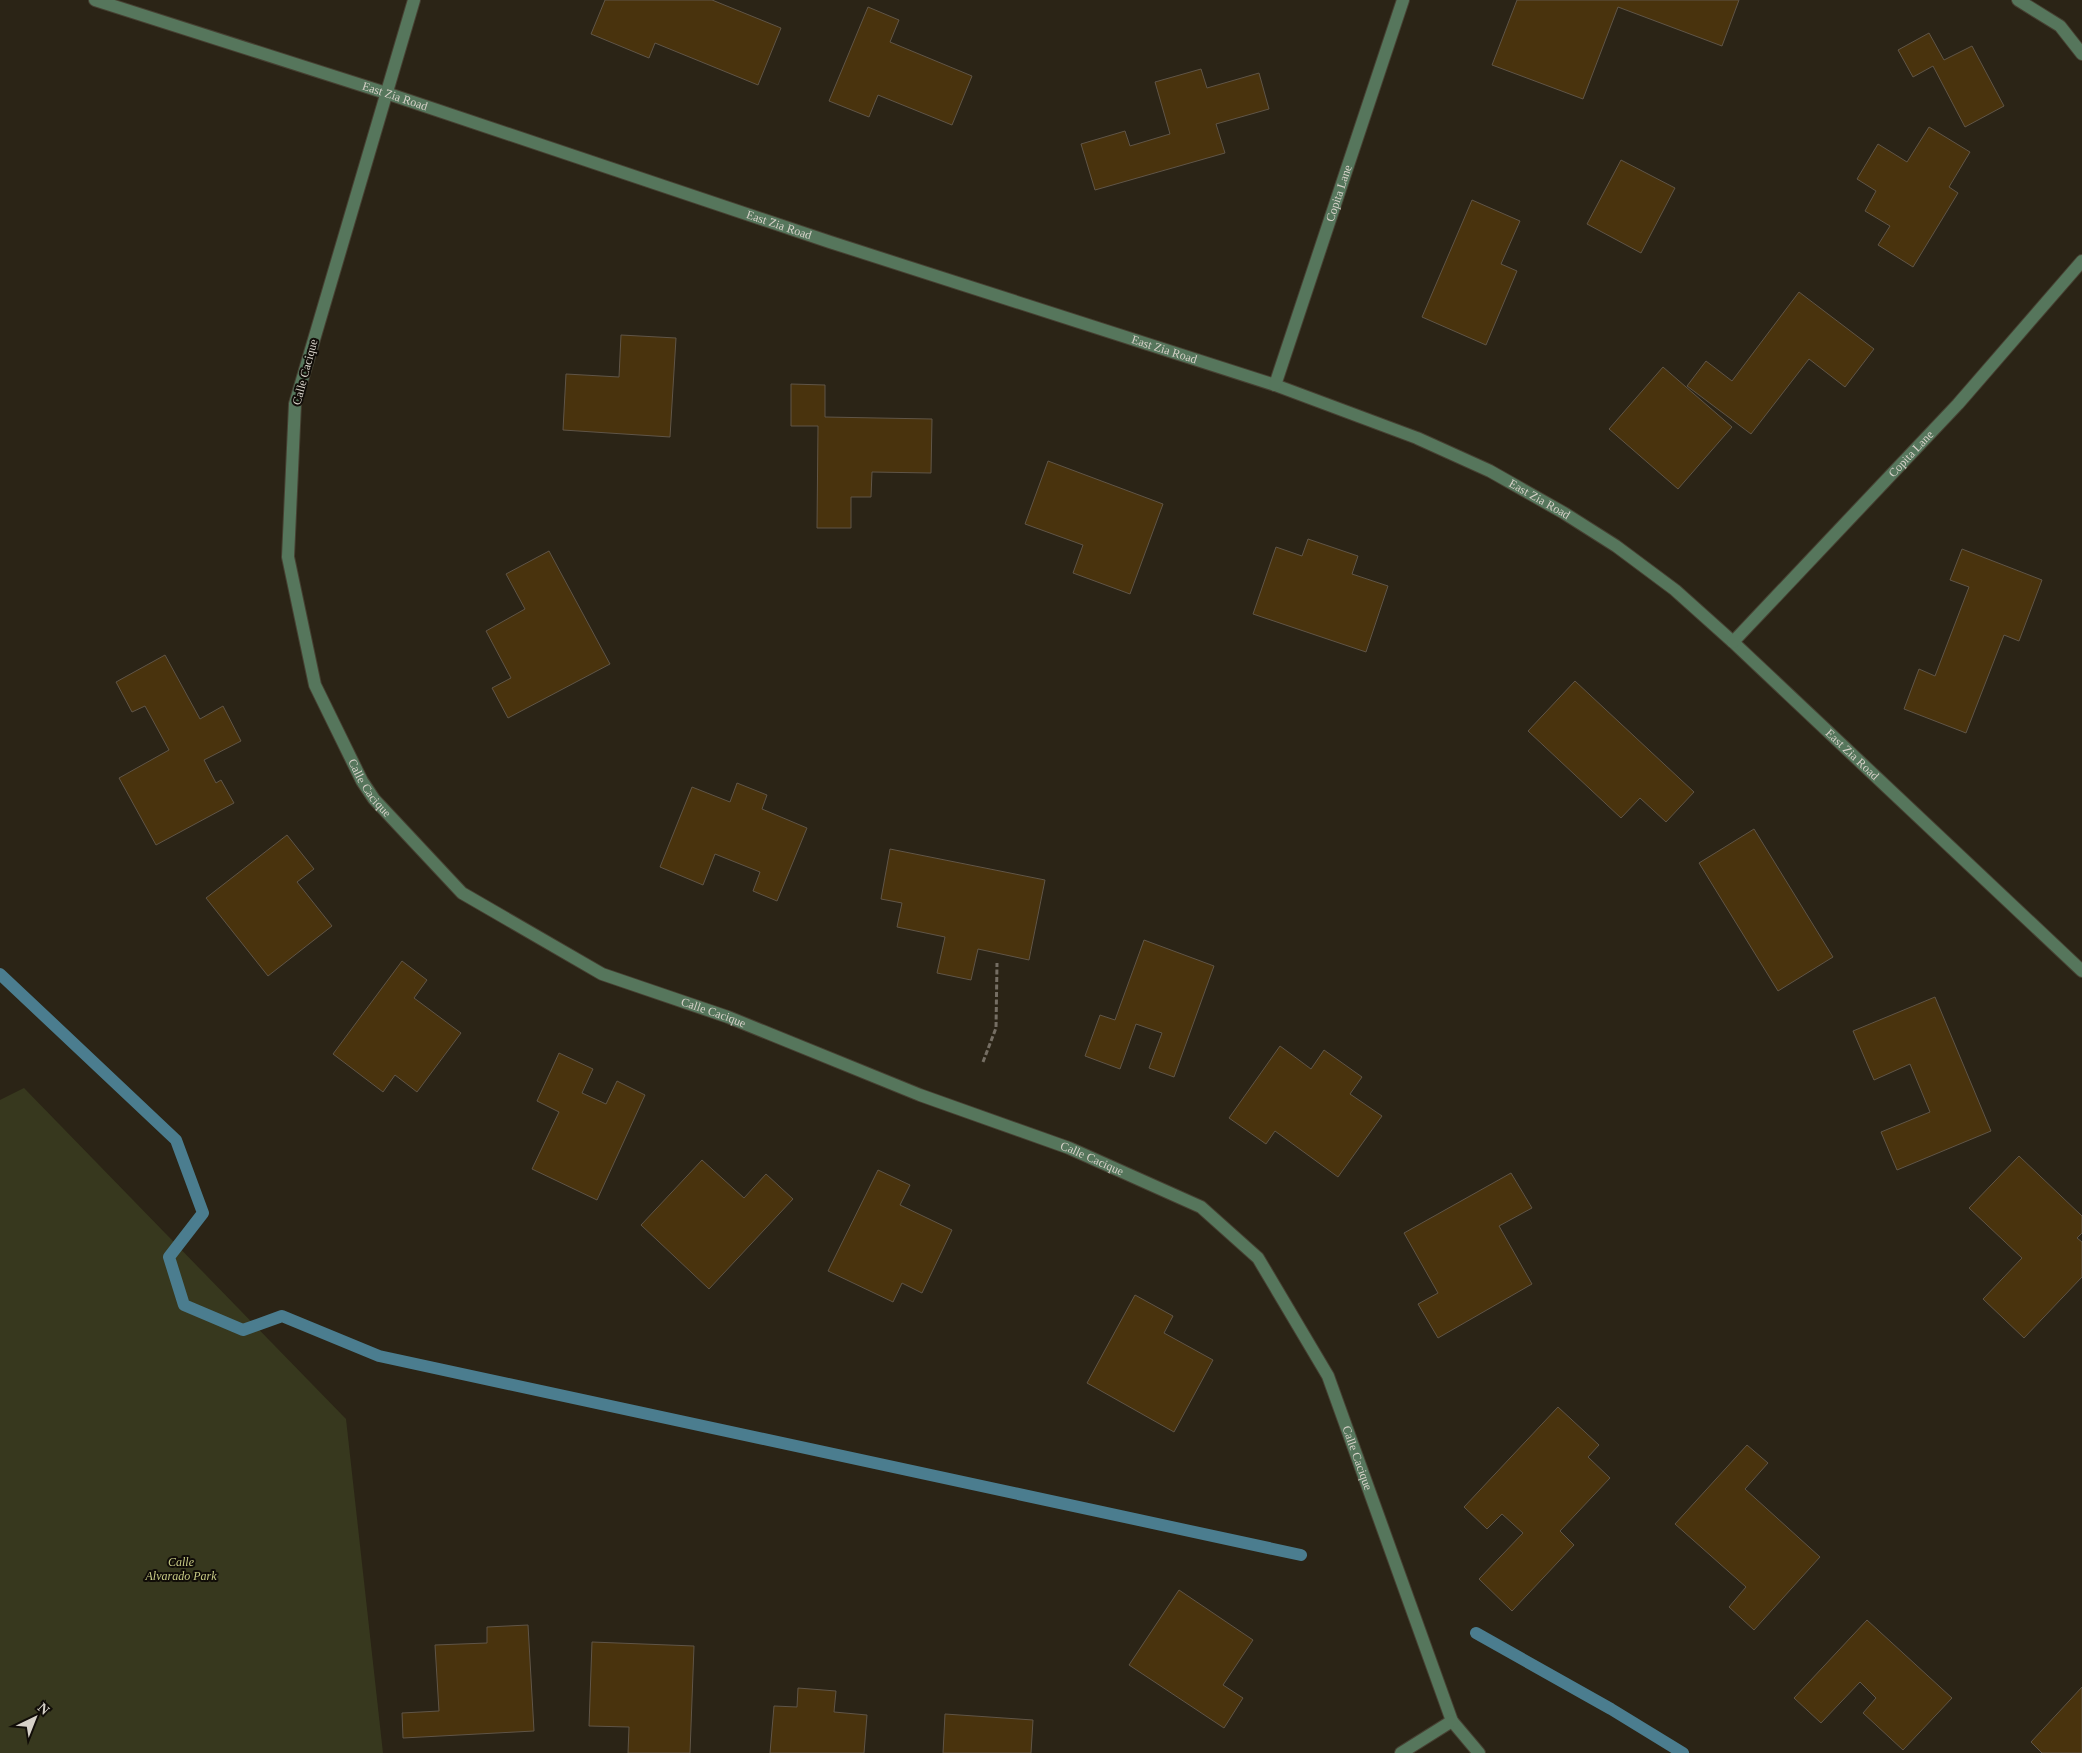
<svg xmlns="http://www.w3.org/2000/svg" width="2082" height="1753" font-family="'Times New Roman',serif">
  <rect width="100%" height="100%" fill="#2b2416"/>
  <path fill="#37381e" d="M24,1088L346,1419L383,1753H0V1100Z"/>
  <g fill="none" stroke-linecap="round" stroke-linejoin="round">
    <path stroke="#4b7d8f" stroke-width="12" d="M0,974L176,1140L203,1213L169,1257L184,1305L243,1330L282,1316L379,1356L1301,1555
      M1476,1633L1611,1709L1683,1753"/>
  </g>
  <path fill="#49330d" stroke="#605547" d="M605,0H712L781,28L758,85L655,43L649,58L591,34Z
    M1517,0H1739L1722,46L1618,7L1583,99L1492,65Z
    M868,7L899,20L890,42L972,76L952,125L878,95L869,117L829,101Z
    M1929,33L1944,60L1972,46L2004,106L1965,127L1933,66L1913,77L1898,50Z
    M1201,69L1207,88L1259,73L1269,109L1216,124L1225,153L1095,190L1081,144L1125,131L1130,146L1170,134L1155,82Z
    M1929,127L1970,152L1949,187L1958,193L1913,267L1878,245L1890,226L1865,211L1876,191L1857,179L1878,144L1907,162Z
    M1621,160L1675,188L1641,253L1587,224Z
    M1472,200L1520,221L1501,264L1517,271L1486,345L1422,317Z
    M1799,292L1874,349L1845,387L1809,359L1751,434L1687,386L1706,361L1732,381Z
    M621,335L676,338L670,437L563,430L566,374L619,377Z
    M1663,367L1732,427L1678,489L1609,429Z
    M791,384L825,385V417L932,419L931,473L872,472L871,497H851V528H817L818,426H791Z
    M1048,461L1163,504L1130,594L1073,573L1083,545L1025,524Z
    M1308,539L1358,556L1352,574L1388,586L1366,652L1253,614L1276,547L1302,556Z
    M1962,549L2042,580L2019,641L2004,635L1966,733L1904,709L1919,669L1935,676L1969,587L1950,580Z
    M549,551L610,664L508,718L492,688L511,678L486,631L525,609L506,574Z
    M165,655L200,719L223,706L241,741L204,760L216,783L221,780L234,803L156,845L119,778L169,750L145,706L132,712L116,682Z
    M1575,681L1694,792L1666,822L1640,798L1621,818L1528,731Z
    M737,783L767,795L762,809L807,828L777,901L753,891L760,872L715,854L703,885L660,867L692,787L730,802Z
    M1754,829L1833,957L1778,991L1699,863Z
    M287,835L314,869L297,882L332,926L268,976L206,898Z
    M890,849L1045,880L1029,960L978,949L971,980L937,973L945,937L897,927L902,903L881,899Z
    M1144,940L1214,966L1174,1077L1149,1068L1162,1033L1136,1024L1120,1069L1085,1056L1100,1015L1115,1020Z
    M402,961L427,980L414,998L461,1033L417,1092L395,1075L383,1092L333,1054Z
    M1935,997L1991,1131L1897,1170L1881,1132L1930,1112L1910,1064L1874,1080L1853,1031Z
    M1280,1046L1311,1069L1324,1050L1362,1077L1350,1094L1382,1116L1338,1177L1275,1131L1266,1144L1229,1118Z
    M559,1053L593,1069L582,1093L606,1104L617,1081L645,1095L597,1200L532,1169L559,1112L537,1101Z
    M2019,1156L2082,1216V1233L2077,1238L2082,1242V1277L2024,1338L1983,1299L2022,1258L1969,1208Z
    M702,1160L744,1198L766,1174L793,1199L709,1289L641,1225Z
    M878,1170L910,1185L900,1205L952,1230L922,1293L902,1283L893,1302L828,1271Z
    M1511,1173L1532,1208L1499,1226L1532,1284L1438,1338L1418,1304L1438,1293L1404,1233Z
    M1135,1295L1173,1316L1164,1333L1213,1360L1174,1432L1087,1383Z
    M1558,1407L1599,1445L1588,1457L1610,1478L1560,1531L1574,1545L1512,1611L1479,1579L1523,1533L1502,1514L1487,1529L1464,1507Z
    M1747,1445L1768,1463L1745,1489L1820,1557L1754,1630L1729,1607L1746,1587L1675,1524Z
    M1179,1590L1253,1640L1223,1685L1243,1698L1224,1728L1129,1665Z
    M1867,1620L1952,1698L1903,1750L1863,1713L1876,1698L1860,1682L1821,1723L1794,1698Z
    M528,1625L534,1731L403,1738L402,1713L439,1711L435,1645L487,1643V1627Z
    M592,1642L694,1646L690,1753H628L629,1727L589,1726Z
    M2082,1687V1753H2042L2031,1742Z
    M798,1688L836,1691L834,1712L867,1715L864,1753H770L774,1706L797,1707Z
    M945,1714L1033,1720L1031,1753H943Z"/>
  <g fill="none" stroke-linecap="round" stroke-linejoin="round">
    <g stroke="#464032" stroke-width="14">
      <g id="minor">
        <path id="s1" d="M95,0L386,93L830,242L1275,385L1417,438L1490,471L1564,513L1616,546L1675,590L1733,642L2082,971"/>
        <path id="s2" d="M414,0L295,404L288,557L315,685L362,781L374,799L462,893L602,974L728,1017L920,1095L1069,1148L1201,1207L1258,1258L1328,1376L1452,1721L1479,1753"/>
        <path d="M2018,0L2060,26L2082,54"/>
        <path id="s3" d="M1275,385L1403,0"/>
        <path id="s4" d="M1733,642L1958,404L2082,261"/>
        <path d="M1401,1753L1452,1721"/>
      </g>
    </g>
    <path stroke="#756e63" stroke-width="3" stroke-dasharray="5 2.5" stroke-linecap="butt" d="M983,1062L996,1028L997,963"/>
    <use href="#minor" stroke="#56765c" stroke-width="12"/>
  </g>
  <g text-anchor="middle" stroke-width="4" stroke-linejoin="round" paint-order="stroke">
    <g font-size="12" fill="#d6d1c8" stroke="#110d08">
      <text dy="4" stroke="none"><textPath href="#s1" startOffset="315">East Zia Road</textPath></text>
      <text dy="4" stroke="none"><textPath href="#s3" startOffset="202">Copita Lane</textPath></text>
      <text dy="4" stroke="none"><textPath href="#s1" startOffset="720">East Zia Road</textPath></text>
      <text dy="4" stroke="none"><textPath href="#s1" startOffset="1125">East Zia Road</textPath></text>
      <text transform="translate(305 372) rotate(-75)" y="4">Calle Cacique</text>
      <text dy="4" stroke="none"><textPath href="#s4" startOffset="259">Copita Lane</textPath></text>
      <text dy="4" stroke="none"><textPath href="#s1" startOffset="1530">East Zia Road</textPath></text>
      <text dy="4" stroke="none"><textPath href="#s1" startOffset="1935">East Zia Road</textPath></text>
      <text dy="4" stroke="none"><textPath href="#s2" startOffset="822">Calle Cacique</textPath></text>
      <text dy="4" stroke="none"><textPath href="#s2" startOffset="1242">Calle Cacique</textPath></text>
      <text dy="4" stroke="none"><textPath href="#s2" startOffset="1648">Calle Cacique</textPath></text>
      <text dy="4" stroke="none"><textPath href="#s2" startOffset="2068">Calle Cacique</textPath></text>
    </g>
    <g font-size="12" font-style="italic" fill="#c8cb85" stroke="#110d08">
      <text x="181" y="1566">Calle<tspan x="181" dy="14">Alvarado Park</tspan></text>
    </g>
  </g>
  <g transform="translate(35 1718) rotate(43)" stroke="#110d08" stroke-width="4" paint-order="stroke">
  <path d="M0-4L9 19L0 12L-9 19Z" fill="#d6d1c8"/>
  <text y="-8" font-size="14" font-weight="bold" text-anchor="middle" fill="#d6d1c8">N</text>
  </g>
</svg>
